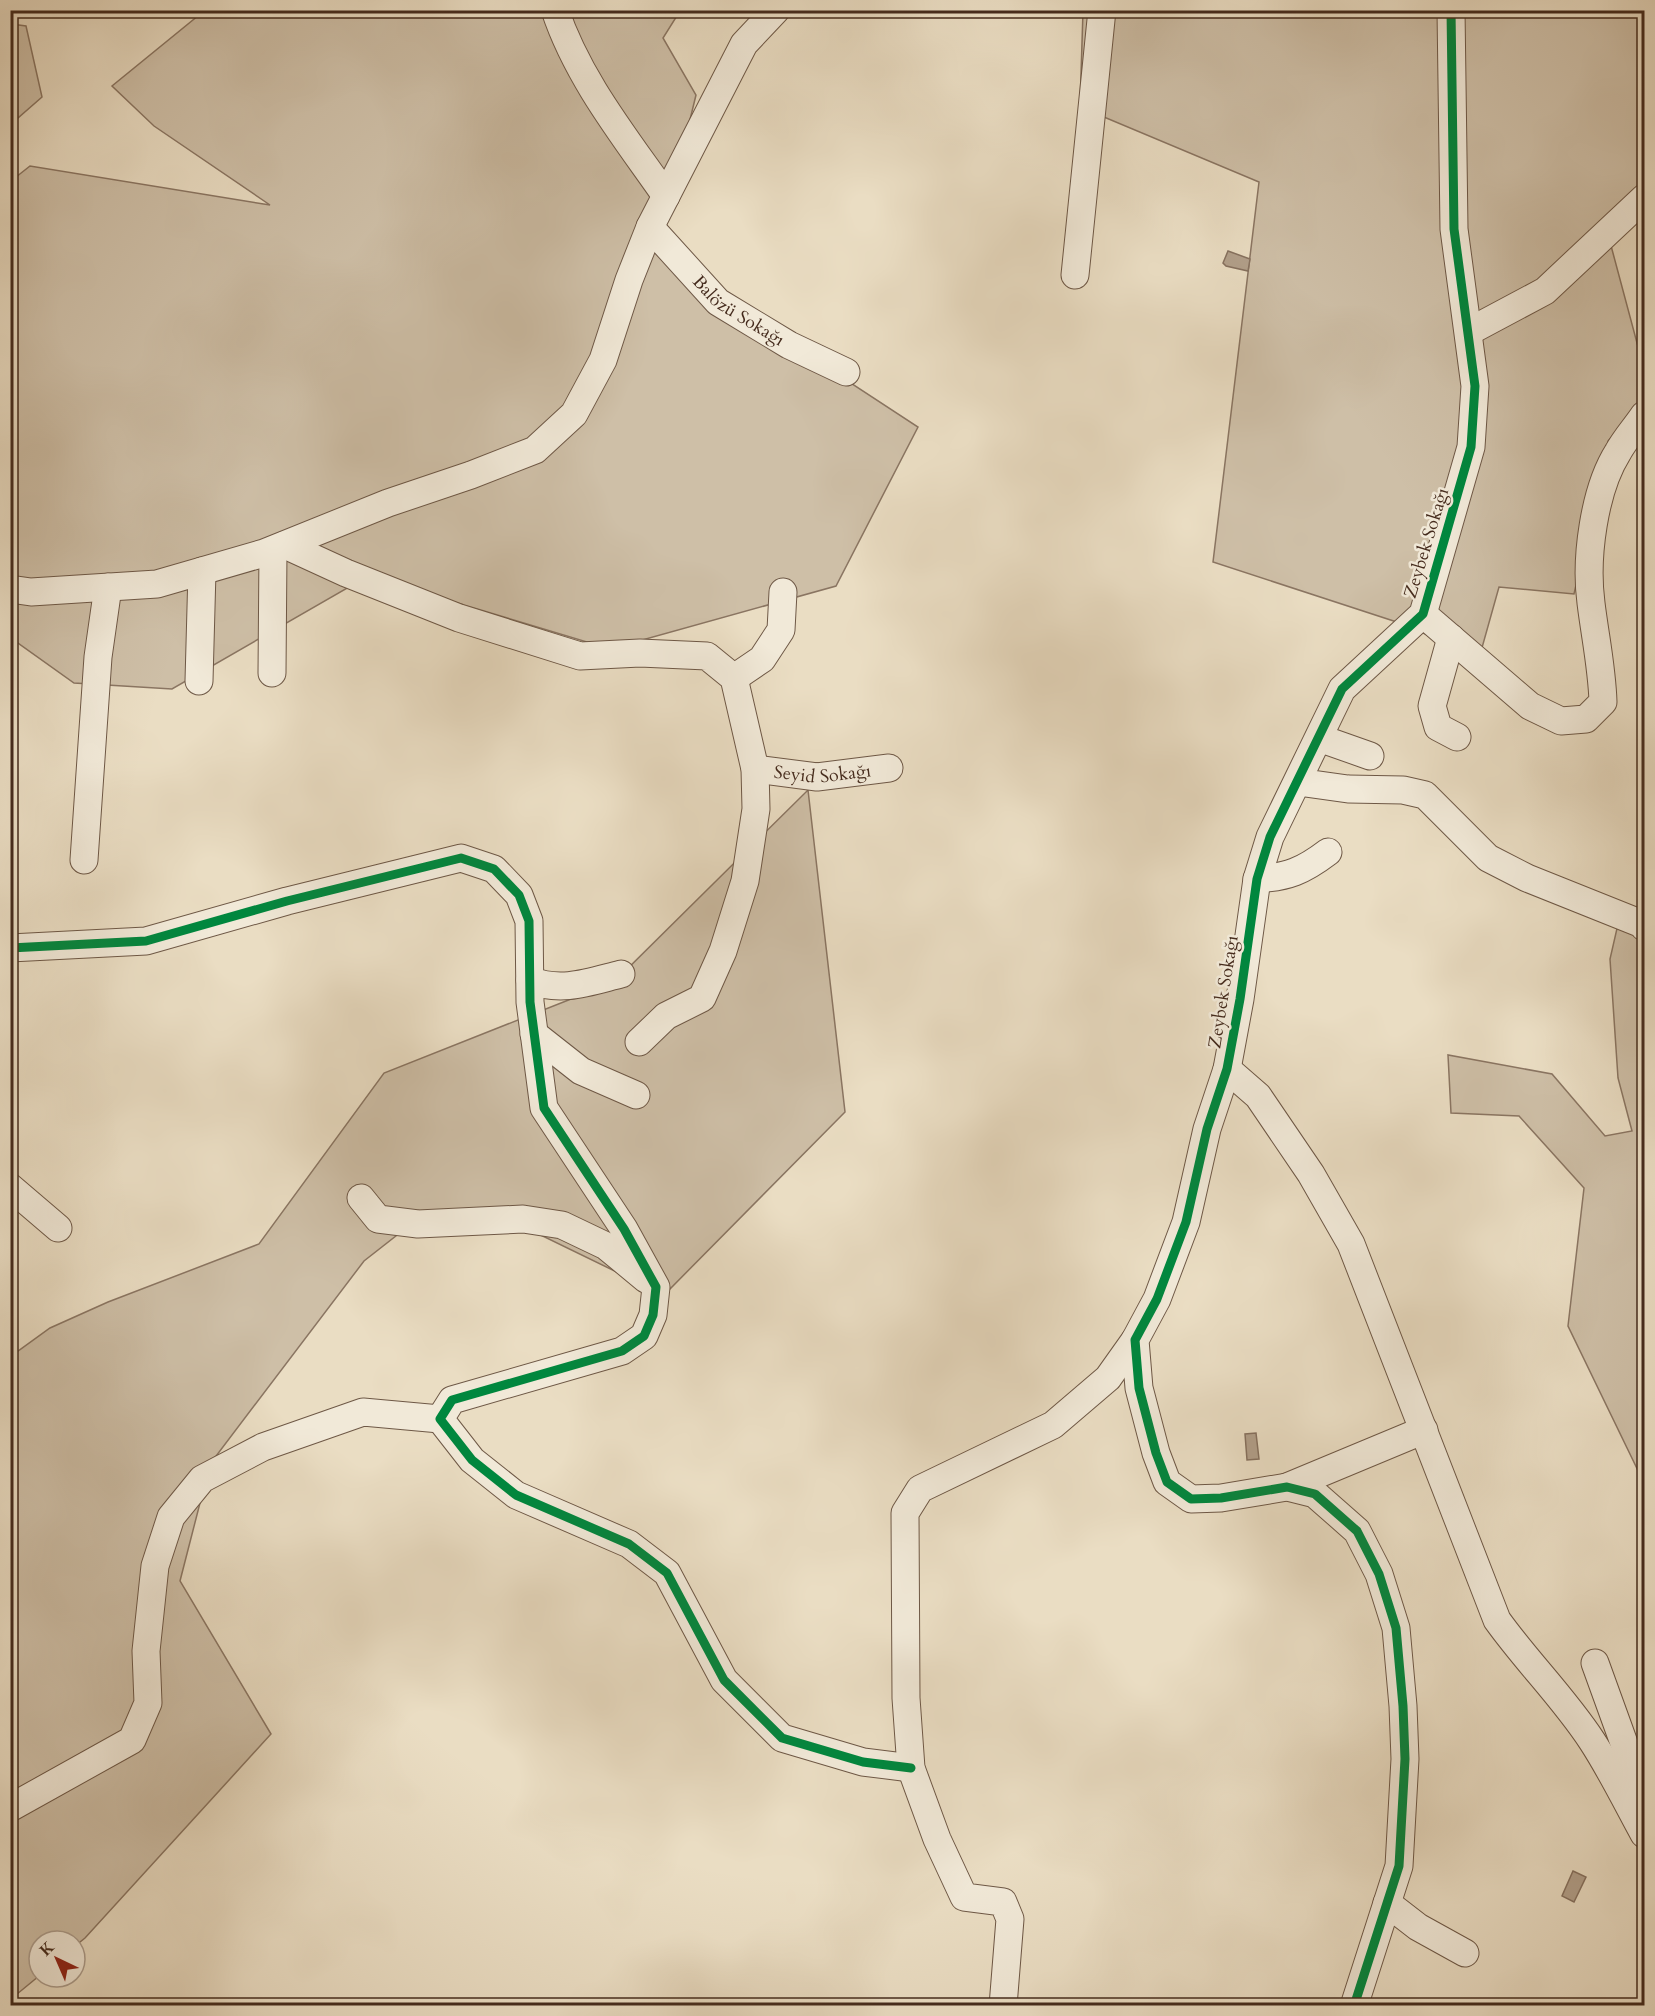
<svg xmlns="http://www.w3.org/2000/svg" width="1655" height="2016" font-family="Cardo,serif">
  <rect width="100%" height="100%" fill="#eaddc3"/>
  <filter id="stains"><feTurbulence type="fractalNoise" baseFrequency=".00333" numOctaves="4"/><feColorMatrix values="0 0 0 0 .2 0 0 0 0 .09 0 0 0 0 .02 0 0 0 .5 -.17"/></filter>
  <radialGradient id="worn" r=".72"><stop offset=".6" stop-color="#630" stop-opacity="0"/><stop offset="1" stop-color="#630" stop-opacity=".3"/></radialGradient>
  <path fill="#cebfa7" stroke="#8a7562" stroke-width="1.5" d="M204,11H680L663,38L696,95L664,226L718,296L918,427L836,586L610,649L368,576L172,689L74,683L11,638V181L30,166L270,205L154,126L112,86Z
    M1083,11H1644V201L1606,227L1644,369V401L1608,441L1574,594L1499,587L1478,662L1412,627L1213,562L1259,182L1080,107Z
    M11,24L26,26L42,97L11,124Z
    M808,790L845,1112L664,1295L516,1223L410,1225L364,1261L210,1464L180,1581L271,1734L85,1938L75,1946V1941H39V1976L11,1999L10,1357L50,1328L108,1302L259,1244L384,1073L614,982Z
    M1618,924L1644,929V1483L1568,1326L1584,1188L1519,1116L1451,1113L1448,1055L1552,1074L1605,1136L1632,1131L1618,1078L1610,959Z"/>
  <path fill="#b2a08b" stroke="#86715f" stroke-width="1.5" d="M1228,251L1250,259L1248,271L1226,266L1223,263Z
    M1256,1433L1259,1459L1247,1460L1245,1434Z
    M1573,1871L1586,1877L1574,1902L1562,1896Z"/>
  <g fill="none" stroke-linecap="round" stroke-linejoin="round">
    <g stroke="#6e5846" stroke-width="29">
      <g id="minor">
        <path d="M555,10C578,79 625,137 666,196"/>
        <path id="s1" d="M650,227L718,302L789,345L846,372"/>
        <path d="M1075,275L1102,10"/>
        <path d="M1470,331L1545,291L1644,198"/>
        <path d="M285,545L346,573L459,618L580,656L640,653L707,656L734,678L755,769L756,809L745,881L723,951L702,998L666,1016L639,1042"/>
        <path d="M10,589L31,592L157,584L264,553L388,503L471,475L535,450L574,414L603,360L629,280L650,227L744,44L776,10"/>
        <path d="M1423,614L1530,706L1561,721L1586,719L1603,702C1602,668 1595,636 1591,603C1585,558 1594,490 1618,452C1625,439 1636,427 1644,415"/>
        <path d="M1451,638L1432,706L1438,727L1457,737"/>
        <path d="M272,673L273,550"/>
        <path d="M734,678L762,659L781,630L783,592"/>
        <path d="M199,681L202,571"/>
        <path d="M1319,738L1370,756"/>
        <path id="s2" d="M755,769L817,777L889,768"/>
        <path d="M1298,782L1348,789L1403,790L1425,795L1488,858L1527,878L1642,924L1644,927"/>
        <path d="M84,860L98,657L108,587"/>
        <path d="M1257,879C1288,877 1303,871 1328,852"/>
        <path d="M10,948L146,941L287,901L461,858L494,869L519,895L529,921L530,1002L544,1108L624,1229L656,1287L653,1315L644,1336L622,1351L452,1400L440,1419L472,1460L516,1495L629,1544L667,1573L724,1680L782,1738L863,1762L911,1768"/>
        <path d="M530,980C561,993 589,982 621,974"/>
        <path d="M534,1034L581,1071L636,1095"/>
        <path d="M1227,1069L1258,1096L1311,1174L1351,1244L1497,1620C1527,1662 1564,1698 1592,1741C1611,1770 1627,1803 1644,1834"/>
        <path d="M10,1187L58,1228"/>
        <path d="M361,1198L378,1219L418,1224L523,1219L562,1225L606,1246L646,1279"/>
        <path d="M1287,1487L1424,1430"/>
        <path d="M1595,1663L1633,1768L1636,1813"/>
        <path d="M10,1808L132,1740L148,1703L146,1651L155,1566L171,1517L202,1479L263,1447L363,1412L440,1419"/>
        <path d="M1387,1903L1418,1927L1465,1953"/>
        <path d="M1003,2006L1010,1919L1003,1902L964,1897L937,1839L911,1768L906,1698L905,1513L920,1489L1053,1425L1108,1378L1135,1340"/>
        <path d="M1354,2006L1399,1866L1405,1759L1403,1706L1396,1628L1379,1574L1357,1531L1315,1494L1287,1487L1221,1498L1191,1499L1167,1482L1156,1453L1139,1388L1135,1340L1157,1299L1186,1222L1207,1129L1227,1069L1240,999L1257,879L1270,837L1342,689L1423,614L1471,447L1475,386L1454,229L1451,10"/>
      </g>
    </g>
    <use href="#minor" stroke="#f1e9d8" stroke-width="27"/>
    <g stroke="#f1e9d8" stroke-width="13">
      <path id="cycleway" d="M10,948L146,941L287,901L461,858L494,869L519,895L529,921L530,1002L544,1108L624,1229L656,1287L653,1315L644,1336L622,1351L452,1400L440,1419L472,1460L516,1495L629,1544L667,1573L724,1680L782,1738L863,1762L911,1768
        M1354,2006L1399,1866L1405,1759L1403,1706L1396,1628L1379,1574L1357,1531L1315,1494L1287,1487L1221,1498L1191,1499L1167,1482L1156,1453L1139,1388L1135,1340L1157,1299L1186,1222L1207,1129L1227,1069L1240,999L1257,879L1270,837L1342,689L1423,614L1471,447L1475,386L1454,229L1451,10"/>
    </g>
    <use href="#cycleway" stroke="#00873e" stroke-width="9"/>
  </g>
  <g text-anchor="middle" stroke-width="5" stroke-linejoin="round" paint-order="stroke">
    <g font-size="18" fill="#452b1d" stroke="#f1e9d8">
      <text dy="6" stroke="none"><textPath href="#s1" startOffset="123">Balözü Sokağı</textPath></text>
      <text transform="translate(1426 543) rotate(-73)" y="6">Zeybek Sokağı</text>
      <text dy="6" stroke="none"><textPath href="#s2" startOffset="68">Seyid Sokağı</textPath></text>
      <text transform="translate(1223 992) rotate(-81)" y="6">Zeybek Sokağı</text>
    </g>
  </g>
  <rect width="1655" height="2016" fill="none" stroke="#eaddc3" stroke-width="36"/>
  <rect x="12" y="12" width="1631" height="1992" fill="none" stroke="#452b1d" stroke-width="3"/>
  <rect x="18" y="18" width="1619" height="1980" fill="none" stroke="#452b1d" stroke-width="1.5"/>
  <g transform="translate(57 1959) rotate(316)"><circle r="28" fill="#f1e9d8" stroke="#ac9d8d" stroke-width="1.5"/>
  <path d="M0-4.5L10 22L0 15L-10 22Z" fill="#8f2418"/>
  <text y="-9" font-size="16" font-weight="bold" text-anchor="middle" fill="#452b1d">K</text>
  </g>
  <rect width="100%" height="100%" filter="url(#stains)"/>
  <rect width="100%" height="100%" fill="url(#worn)"/>
</svg>
